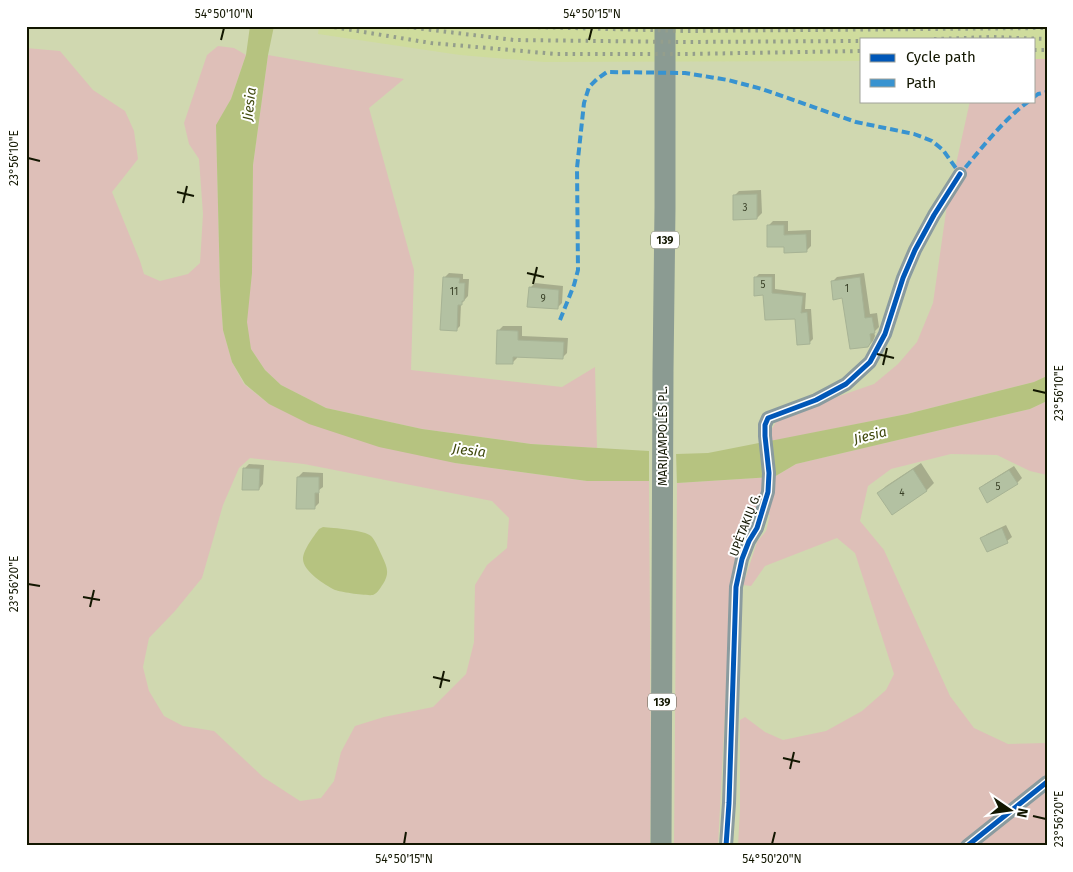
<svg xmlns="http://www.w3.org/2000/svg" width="1073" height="872" font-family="'Fira Sans',sans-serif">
  <rect width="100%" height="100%" fill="#d0d8b0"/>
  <path fill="#cfdc9d" d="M319,26H1047V59H1034V39H862V61L544,62L460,55L318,34Z"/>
  <path fill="#debfb8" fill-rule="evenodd" d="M218,46L234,48L246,55L231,99L216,126L220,286L223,330L232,362L244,384L269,404L455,463L586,481H649L651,777L650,846H26V48L60,51L93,90L125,111L134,131L138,159L112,192L140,261L144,274L160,281L188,274L200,263L203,214L199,159L189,144L184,123L207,55ZM250,458L304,464L492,501L509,518L507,548L487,565L475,585L474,642L466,674L433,707L384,717L355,726L341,752L334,781L321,798L300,801L263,777L214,731L183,726L164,716L149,691L143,667L149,638L175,611L202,578L223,505L239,468Z
    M268,55L404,79L369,108L414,270L411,370L562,387L595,367L597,448L531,444L422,429L326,408L281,385L265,370L251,349L246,322L252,273L253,165Z
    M1034,59H1047V376L1034,382L907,414L772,441L770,432L779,417L874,384L898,364L917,342L933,303L947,205L970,101H1034Z
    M1047,401V475L1030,471L997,455L951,454L891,469L868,486L860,521L884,550L950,696L974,728L1008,744L1047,743V846H738L740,810V720L745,717L765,732L783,740L826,731L862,711L886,690L894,674L855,553L837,538L765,566L751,586L743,585L757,542L766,531L770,515L754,512L743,526L737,548L732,577L718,846H674L677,483L774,477L796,464L1030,409Z"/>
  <path fill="#b6c380" d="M250,26H274L268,55L253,165L252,273L247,322L251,349L265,370L281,385L326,408L422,429L531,444L649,451L676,454L708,453L907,414L1034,382L1047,376V401L1030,409L796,464L774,477L677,483L649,481H587L455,463L379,447L309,424L269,404L245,384L232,362L223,330L220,286L216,125L231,99L246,55Z
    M323,527C333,528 365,530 371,536C376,541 379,550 382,556C387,567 390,573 383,584C380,588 378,593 373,595C366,596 341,592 335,590C325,585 303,571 303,559C303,550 314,536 319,529Z"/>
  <path fill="#d0d8b0" d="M649,449L676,452L677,486L649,484Z"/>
  <path fill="#0003" d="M761,190L762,213L757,218L734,196L739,191Z
    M773,221H788V231L811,230V246L806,251L785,246L768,226Z
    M449,273L463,274V279H469L468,296L461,304L460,326L456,330L445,277Z
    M864,273L870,314L877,313L879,327L874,332L875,336L873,341L868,346L843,297L832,282L837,277Z
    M759,274H775V289L806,293L805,309H811L813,339L809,343L797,318L764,294L755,278Z
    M535,283L563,286L562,303L557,308L530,288Z
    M503,326H522V336L568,338L567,353L563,357L517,356V358L512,363L498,331Z
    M921,463L934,483L927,490L892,513L879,493L886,486Z
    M249,464L264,465L263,484L259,489L244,469Z
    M1014,466L1022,478L1017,483L980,489L985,484Z
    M303,472L323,473V487L319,490V503L314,508L298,477Z
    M1006,525L1012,537L1007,541L982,538L987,534Z"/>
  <path fill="#b3c1a2" stroke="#a7b395" d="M757,194V219L733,220V195Z
    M767,225H784V235L806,234L807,252L784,253V247H767Z
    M443,277L460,278L459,283H465L464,301H462V305H458L457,331L440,330Z
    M754,277H772V293L803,296L801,313L807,312L810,344L797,345L795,319L765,320L763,295L754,296Z
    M860,277L865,318L872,317L875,333L870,334L871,342L868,347L850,349L842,298L833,300L831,281Z
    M529,287L559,290L558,309L527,307Z
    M497,330L518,331V340L564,342L563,359L513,357V364H496Z
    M243,468L260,469L259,490H242Z
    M913,469L927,491L892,515L877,493Z
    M1009,470L1018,484L987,503L979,488Z
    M297,477H319V493H315V509H296Z
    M1002,528L1008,543L987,552L980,538Z"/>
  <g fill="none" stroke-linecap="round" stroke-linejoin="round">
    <path stroke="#8a9b9f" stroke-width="14" d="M726,846L729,803L736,587L742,559L749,541L757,528L768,492L769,473L765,436V425L768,418L816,400L846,384L870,362L885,334L903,278L915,250L934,215L960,174
      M967,846L1047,782"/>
    <path stroke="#8b9b92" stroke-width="21" d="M661,846L663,372L665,208V26"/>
    <path stroke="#949e8c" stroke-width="4" stroke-dasharray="2.5 5" stroke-linecap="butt" d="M327,26L431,43L556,54H686L862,51
      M399,26L514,40L684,42L862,41
      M493,26L687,31L1047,28
      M934,39L992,37L1047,39
      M1034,50H1047"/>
    <path stroke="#3893d0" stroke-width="4" stroke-dasharray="8 4" stroke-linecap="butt" d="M1034,97L1038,94L1047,92
      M560,320L574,285L578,270L577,168L584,103L589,87L597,79L607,72L685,73L728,80L762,89L856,122L914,134L932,141L943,150L960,174C981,149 1002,121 1029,101"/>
    <g stroke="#fff" stroke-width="8">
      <path id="cycleway" d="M726,846L729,803L736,587L742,559L749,541L757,528L768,492L769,473L765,436V425L768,418L816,400L846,384L870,362L885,334L903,278L915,250L934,215L960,174
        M967,846L1047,782"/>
    </g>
    <use href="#cycleway" stroke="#0057b8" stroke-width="5"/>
  </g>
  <path fill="none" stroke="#121600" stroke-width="2" d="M221,40L224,28M589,40L592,28M28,158L40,161M177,192L194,196M183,203L187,186M527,273L544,277M533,284L537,267M877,354L894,358M883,365L887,348M1033,390L1046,393M28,584L40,586M83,597L100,600M90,607L94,590M433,677L450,681M440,688L444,671M783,758L800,762M790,769L794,752M1033,816L1046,819M404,844L406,832M772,844L775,832"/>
  <g text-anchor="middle" stroke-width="4" stroke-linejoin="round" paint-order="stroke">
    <g font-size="10" fill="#3a4128">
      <text x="745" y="211">3</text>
      <text x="763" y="288">5</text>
      <text x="847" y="292">1</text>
      <text x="454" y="295">11</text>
      <text x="543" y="302">9</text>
      <text x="998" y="490">5</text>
      <text x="902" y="496">4</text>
    </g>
    <g fill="#fff" stroke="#595c4c" stroke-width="1">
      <rect x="651" y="231.5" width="28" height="17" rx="4"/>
      <rect x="648" y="693.5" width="28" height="17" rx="4"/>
    </g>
    <g font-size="11" font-weight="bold" fill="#121600">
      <text x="665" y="244">139</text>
      <text x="662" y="706">139</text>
    </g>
    <g font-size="12" fill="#121600" stroke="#fff">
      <text transform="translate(663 436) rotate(-90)" y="4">MARIJAMPOLĖS PL.</text>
      <text transform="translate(745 525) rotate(-69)" y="4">UPĖTAKIŲ G.</text>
    </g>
    <g font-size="14" font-style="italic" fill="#3f480c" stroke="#fff">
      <text transform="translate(249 104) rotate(-83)" y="5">Jiesia</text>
      <text transform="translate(870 435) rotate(-14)" y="5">Jiesia</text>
      <text transform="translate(469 450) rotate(7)" y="5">Jiesia</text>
    </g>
  </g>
  <rect width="1073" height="872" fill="none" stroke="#ffffff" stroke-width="55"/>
  <rect x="860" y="38" width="175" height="65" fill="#ffffff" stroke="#a0a299"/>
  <rect x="870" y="54" width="25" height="8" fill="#0057b8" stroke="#a0a299"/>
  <text x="906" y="62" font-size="15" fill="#121600">Cycle path</text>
  <rect x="870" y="79" width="25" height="8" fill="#3893d0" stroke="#a0a299"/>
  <text x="906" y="88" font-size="15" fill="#121600">Path</text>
  <g transform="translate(1010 810) rotate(103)" stroke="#ffffff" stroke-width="4" paint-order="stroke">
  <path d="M0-4L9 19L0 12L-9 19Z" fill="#121600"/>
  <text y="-8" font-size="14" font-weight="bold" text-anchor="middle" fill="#121600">N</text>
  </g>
  <rect x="28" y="28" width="1018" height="816" fill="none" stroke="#121600" stroke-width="2"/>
  <g font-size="12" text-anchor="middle" fill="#121600">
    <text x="224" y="18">54°50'10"N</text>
    <text x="592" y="18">54°50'15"N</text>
    <text transform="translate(14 158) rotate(-90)" y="4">23°56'10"E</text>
    <text transform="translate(1059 393) rotate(-90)" y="4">23°56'10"E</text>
    <text transform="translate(14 584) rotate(-90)" y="4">23°56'20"E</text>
    <text transform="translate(1059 819) rotate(-90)" y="4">23°56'20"E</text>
    <text x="404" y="863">54°50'15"N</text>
    <text x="772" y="863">54°50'20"N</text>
  </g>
</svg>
